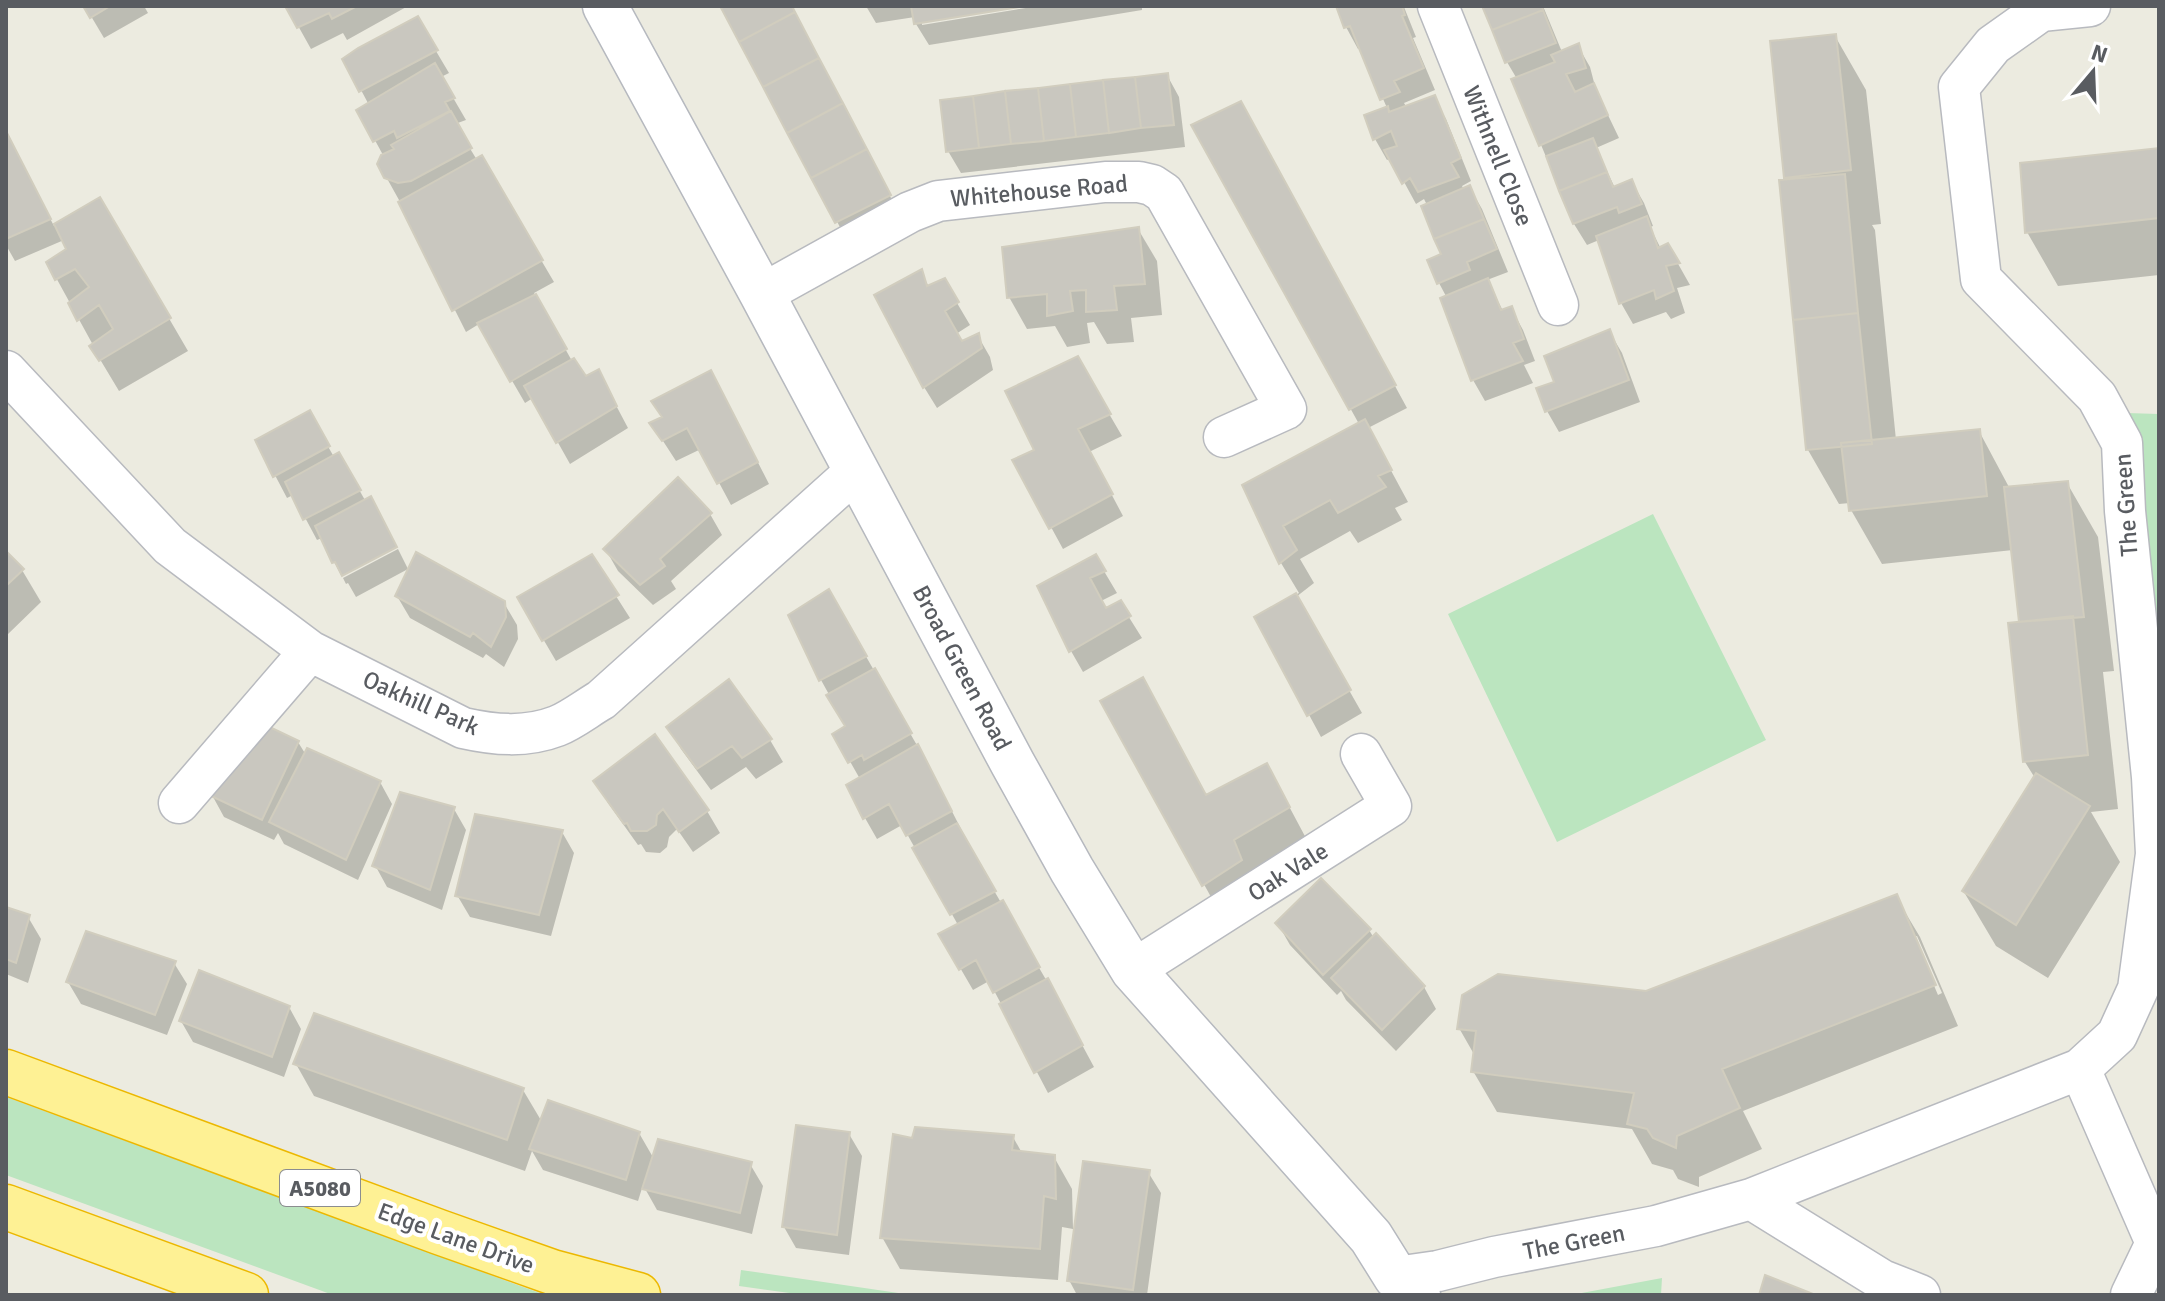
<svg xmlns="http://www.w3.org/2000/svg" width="2165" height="1301" font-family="Signika,sans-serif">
  <rect width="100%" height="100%" fill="#ecebe0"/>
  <path fill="#bbe5bf" d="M2126,413L2159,414V703Z
    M1653,514L1766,740L1557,842L1448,614Z
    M6,1097L545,1295H333L6,1175Z
    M741,1270L912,1295H804L739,1286Z
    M1662,1278L1661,1295H1571Z"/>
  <path fill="#0003" fill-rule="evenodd" d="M85,6H144L148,13L104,38Z
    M287,6H408L347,40L343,33L311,49Z
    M722,6H790L901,217L849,244Z
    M866,6H1013L922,21V25L1038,6H1142V10L929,45L916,24L915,17L876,23Z
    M1338,6L1404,7L1416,37L1413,38L1435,90L1404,103L1407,108L1434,98L1446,119L1471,181L1462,186L1464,190L1470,188L1482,209L1508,272L1487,280L1503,311L1511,308L1523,330L1535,361L1524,365L1533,383L1485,401L1473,380L1447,298L1439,283L1443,255L1427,205L1424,199L1416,204L1391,158L1387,160L1375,139L1387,108L1361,48L1358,49L1346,27Z
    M1484,6H1543L1562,52L1578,46L1590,67L1596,90L1619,138L1596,148L1615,188L1632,182L1644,203L1653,226L1650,227L1661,249L1668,246L1690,285L1677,288L1685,313L1671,319L1666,312L1633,324L1621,303L1599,240L1587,245L1574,224L1514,80L1517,79L1507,62Z
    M417,19L449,73L441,77L466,120L455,124L477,160L481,158L554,282L534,293L535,295L572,361L585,378L610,394L628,428L570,464L533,398L525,403L479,324L466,332L401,203L404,202L399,200L379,164L383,155L359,111L369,105L345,60Z
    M1835,36L1866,90L1881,224L1872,225L1875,230L1896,440L1979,431L2010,489L2067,483L2098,537L2114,671L2103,672L2118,809L2091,812L2120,862L2048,978L1996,946L1964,892L2035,778L2025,762L2021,624L2013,550L1882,564L1851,510L1850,503L1839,504L1808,450L1789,181L1786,177Z
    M1167,75L1179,97L1185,147L961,173L948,151Z
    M1253,125L1407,408L1368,428L1408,502L1395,508L1402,520L1358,543L1350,531L1300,559L1314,583L1296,597L1362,713L1321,737L1257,618L1299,593L1281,563L1245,486L1359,424L1194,126Z
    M6,134L54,226L100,200L188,351L119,391L92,346L93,345L48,263L69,250L64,240L15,261L6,245Z
    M2159,150V275L2058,286L2027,232Z
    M1138,229L1157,261L1162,315L1131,318L1134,342L1107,344L1094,322L1087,323L1090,343L1067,347L1055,326L1027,329L1009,297Z
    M921,272L929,287L944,281L970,325L956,334L962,343L978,336L990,357L993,370L937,408L924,387Z
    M1609,331L1622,353L1640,402L1559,432L1547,411Z
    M1077,359L1122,436L1089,452L1123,516L1063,549L1015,461L1037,451Z
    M723,394L769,484L731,505L701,449L676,461L652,424Z
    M309,413L334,457L339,454L366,502L396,546L341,575L322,538L317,540L293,495L287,498L257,441Z
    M710,514L722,535L671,581L676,589L653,605L618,571L606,550Z
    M398,549L408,569L356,597L348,583L346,584L343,578Z
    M6,554L22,570L41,602L6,636Z
    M1095,556L1117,593L1101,601L1106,610L1120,603L1142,638L1083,672L1071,651Z
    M591,557L630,618L556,661L519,598Z
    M829,592L930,768L963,833L961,834L1059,1002L1094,1067L1048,1093L989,981L973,990L941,935L958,925L902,825L877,839L865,818L860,779L835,735L847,727L821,680L791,615Z
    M397,596L504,603L517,625L518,639L504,667L486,654L483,658L410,618Z
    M728,682L770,740L783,762L756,779L746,767L711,790L681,749L669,728Z
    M1103,701L1206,797L1267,765L1307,840L1222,917Z
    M298,742L306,755L380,782L392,804L358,880L284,844L278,833L274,840L224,817L212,795Z
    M596,781L707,811L720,833L693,852L677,829L669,837L667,847L660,853L646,852L641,844L638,845L608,803Z
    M454,809L466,830L442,910L387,887L375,865Z
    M562,832L574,853L551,936L470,917L457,895Z
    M1896,897L1920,937L1958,1026L1743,1111L1762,1149L1699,1177V1187L1678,1179L1673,1170L1652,1164L1632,1129L1497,1112L1473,1071L1475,1056L1459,1028L1647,993ZM1913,936H1917L1942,993L1938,995Z
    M6,909L28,917L41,939L28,983L6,974Z
    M1278,924L1369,930L1374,938L1424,987L1436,1009L1396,1051L1346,1000L1341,991L1337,995L1290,945Z
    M174,963L187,984L167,1035L81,1004L68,982Z
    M289,1007L301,1029L284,1077L193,1042L181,1021Z
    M296,1064L523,1090L542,1122L639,1133L654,1159L750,1164L763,1186L752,1234L657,1210L643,1185L638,1201L543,1170L532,1151L525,1171L314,1096Z
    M849,1134L862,1156L849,1255L796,1248L784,1227Z
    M1013,1137L1022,1153L1054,1157L1072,1189L1073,1229L1062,1227L1058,1280L900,1269L882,1237L913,1140Z
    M1148,1172L1161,1193L1147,1295H1077L1069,1280Z"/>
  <path fill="#c9c7bf" stroke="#d1cdbe" stroke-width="2" d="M83,6H110L90,18Z
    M285,6H357L332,19L329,13L297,28Z
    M720,6H792L795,12L739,42Z
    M911,6H1026L914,24Z
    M1336,6H1402L1405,15L1402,16L1424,68L1394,81L1400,92L1380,100L1350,26L1344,28Z
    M1482,6H1542L1543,10L1492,30Z
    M1543,10L1556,43L1505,63L1492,30Z
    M795,12L819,58L763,87L739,42Z
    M418,16L438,50L359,92L342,59L358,48Z
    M1836,34L1851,170L1784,178L1770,41Z
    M1579,43L1586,68L1566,74L1575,92L1594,83L1608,115L1539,146L1511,79L1555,62L1551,55Z
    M819,58L843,103L787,133L763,87Z
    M435,63L455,98L445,102L450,111L397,138L394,131L373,142L356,110Z
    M1168,73L1174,125L1141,128L1135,77Z
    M1135,77L1141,128L1109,133L1103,80Z
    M1103,80L1109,133L1076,137L1070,84Z
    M1070,84L1076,137L1044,141L1038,88Z
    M1038,88L1044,141L1011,144L1005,91Z
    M1005,91L1011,144L979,148L973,96Z
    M1435,95L1461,158L1451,163L1459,177L1418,192L1410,178L1402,184L1384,150L1397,146L1391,131L1373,140L1364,115L1388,106L1389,112Z
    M973,96L979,148L946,152L940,100Z
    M1241,101L1396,385L1349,410L1191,125Z
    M843,103L867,149L811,178L787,133Z
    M451,111L472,148L411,181L398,183L384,178L377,164L381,155L394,149L391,145Z
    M6,131L51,219L6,239Z
    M1593,138L1607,172L1559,191L1546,156Z
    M2159,148V218L2025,233L2020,163Z
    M867,149L891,195L835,223L811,178Z
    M482,155L543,260L452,311L398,202Z
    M1607,172L1613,187L1632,179L1642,204L1619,213L1617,207L1573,224L1559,191Z
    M1845,174L1858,313L1793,320L1779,180Z
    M1470,185L1484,219L1434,239L1421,206Z
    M100,197L171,318L99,361L89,346L113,329L99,305L77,321L68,303L89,287L75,269L55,280L46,262L66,249L54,224Z
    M1647,216L1658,248L1668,243L1680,263L1666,266L1674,291L1656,299L1654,290L1619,304L1596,236Z
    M1484,219L1497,249L1467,262L1470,270L1437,284L1427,260L1441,254L1434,239Z
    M1139,227L1145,284L1114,286L1117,310L1086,312V290L1070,291L1073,311L1047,316V294L1007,298L1002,247Z
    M922,269L927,286L945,278L959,302L945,311L962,341L979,333L982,348L923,388L874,295Z
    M1488,278L1501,310L1512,306L1524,339L1513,343L1523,361L1471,381L1440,298Z
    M536,294L567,349L510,382L477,323Z
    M1858,313L1872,444L1806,450L1793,320Z
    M1610,329L1629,380L1545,412L1536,388L1554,382L1544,356Z
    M1078,356L1111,414L1078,429L1113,494L1049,529L1012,460L1034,450L1005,391Z
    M574,358L586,376L599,369L617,406L556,443L524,386Z
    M711,370L758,462L717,484L687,428L662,441L649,423L662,417L651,401Z
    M310,410L330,446L273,477L255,440Z
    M1365,419L1392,470L1378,476L1386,487L1338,513L1330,500L1283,526L1297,550L1279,564L1242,485Z
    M1980,429L1987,496L1849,511L1841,443Z
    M339,452L361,490L303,520L285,482Z
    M678,477L712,513L660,559L665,566L640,585L603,549Z
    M2068,481L2084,617L2019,622L2004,487Z
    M371,496L397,547L342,576L335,562L332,563L315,526Z
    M6,551L24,569L6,586Z
    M416,552L505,601L506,617L491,647L473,633L470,637L395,596Z
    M592,554L619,595L542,641L517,597Z
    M1096,554L1106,571L1090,578L1106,608L1121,600L1131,616L1069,652L1037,586Z
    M829,589L867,656L819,681L788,615Z
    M1296,593L1351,690L1307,716L1254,617Z
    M2073,616L2088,755L2023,762L2008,623Z
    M875,668L912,733L864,760L862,755L848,763L832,734L845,726L826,695Z
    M1143,677L1206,795L1267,763L1290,807L1234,840L1242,860L1202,886L1100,701Z
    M729,679L772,739L742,758L732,746L697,769L666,727Z
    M257,721L299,741L262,820L209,795Z
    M655,734L709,810L679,832L663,809L657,815L656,825L647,831H631L627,823L624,824L593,781Z
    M918,744L952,811L906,836L889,804L863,819L846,785Z
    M307,748L381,781L346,860L269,822Z
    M2036,773L2090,806L2016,925L1962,891Z
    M400,792L455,807L430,890L372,866Z
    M475,814L563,830L539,915L455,896Z
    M957,823L996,891L950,915L912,848Z
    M1321,878L1371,929L1323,975L1275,923Z
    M1897,894L1936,985L1722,1069L1740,1108L1677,1136L1676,1148L1653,1138L1647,1129L1627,1124L1634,1093L1471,1072L1476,1031L1457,1029L1462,995L1498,974L1646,991Z
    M1003,900L1040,967L993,993L976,960L959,970L938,934Z
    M6,907L30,915L16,963L6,959Z
    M86,931L176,961L155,1015L66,982Z
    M1376,933L1425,986L1382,1030L1331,978Z
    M199,970L290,1006L272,1057L179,1021Z
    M1048,978L1083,1045L1034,1073L999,1004Z
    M314,1013L524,1088L507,1140L293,1064Z
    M548,1100L640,1132L626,1180L529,1149Z
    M796,1125L850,1132L837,1235L782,1227Z
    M915,1127L1014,1135L1012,1150L1055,1155L1056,1199L1044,1196L1040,1249L880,1238L893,1134L912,1138Z
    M658,1139L752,1162L740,1213L642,1189Z
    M1083,1161L1150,1170L1133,1290L1067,1281Z
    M1765,1275L1813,1294V1295H1759Z"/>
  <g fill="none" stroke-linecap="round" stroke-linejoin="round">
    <g stroke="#b8babf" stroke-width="43">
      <path id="minor" d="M1438,6L1558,305
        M762,294L910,212L938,201L1105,182H1139L1152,185L1164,193L1286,409L1224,437
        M6,371L170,546L310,651L463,728C494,735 526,738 557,726C572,720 587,708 601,700L856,471
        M179,803L310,651
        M1133,970L1391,806L1361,754
        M2080,1069L2156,1243L2131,1295
        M1751,1199L1882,1280L1920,1295
        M1396,1277L1438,1271L1494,1257L1656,1226L1751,1199L2080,1069L2117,1035L2138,989L2156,854L2152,777L2125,511L2122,443L2097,397L1981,279L1959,87L1993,45L2041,11L2090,6"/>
    </g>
    <g stroke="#b6b9bf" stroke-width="47">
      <path id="secondary" d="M605,6L762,294L1013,764L1072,870L1133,970L1371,1237L1396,1277L1418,1295"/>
    </g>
    <g stroke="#ecb800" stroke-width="47">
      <path id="trunk" d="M6,1072L439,1232L552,1272L638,1295
        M6,1207L246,1295"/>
    </g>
    <use href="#minor" stroke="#fff" stroke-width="40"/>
    <use href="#secondary" stroke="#fff" stroke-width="44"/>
    <use href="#trunk" stroke="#fef194" stroke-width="44"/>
  </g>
  <g text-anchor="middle" stroke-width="8" stroke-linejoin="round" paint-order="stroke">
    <rect fill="#fff" stroke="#8b8d90" stroke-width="2" x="280" y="1170" width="80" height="36" rx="6"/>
    <g font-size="22" font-weight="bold" fill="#595c61">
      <text x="320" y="1196">A5080</text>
    </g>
    <g font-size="24" fill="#595c61" stroke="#fff">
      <text transform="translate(1498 156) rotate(68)" y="8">Withnell Close</text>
      <text transform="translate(1039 191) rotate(-5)" y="8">Whitehouse Road</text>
      <text transform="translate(2126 505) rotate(-94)" y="8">The Green</text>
      <text transform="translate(962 668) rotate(62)" y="8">Broad Green Road</text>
      <text transform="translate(421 703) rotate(24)" y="8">Oakhill Park</text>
      <text transform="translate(1288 872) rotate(-32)" y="8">Oak Vale</text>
      <text transform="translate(456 1238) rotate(20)" y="8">Edge Lane Drive</text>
      <text transform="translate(1574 1242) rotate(-11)" y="8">The Green</text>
    </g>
  </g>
  <rect width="2165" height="1301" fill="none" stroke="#595c61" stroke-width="16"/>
  <g transform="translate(2093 72) rotate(19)" stroke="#ffffff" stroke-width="6" paint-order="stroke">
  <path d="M0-6L14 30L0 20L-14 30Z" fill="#595c61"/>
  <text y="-12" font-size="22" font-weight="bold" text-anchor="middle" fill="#595c61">N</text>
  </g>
</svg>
